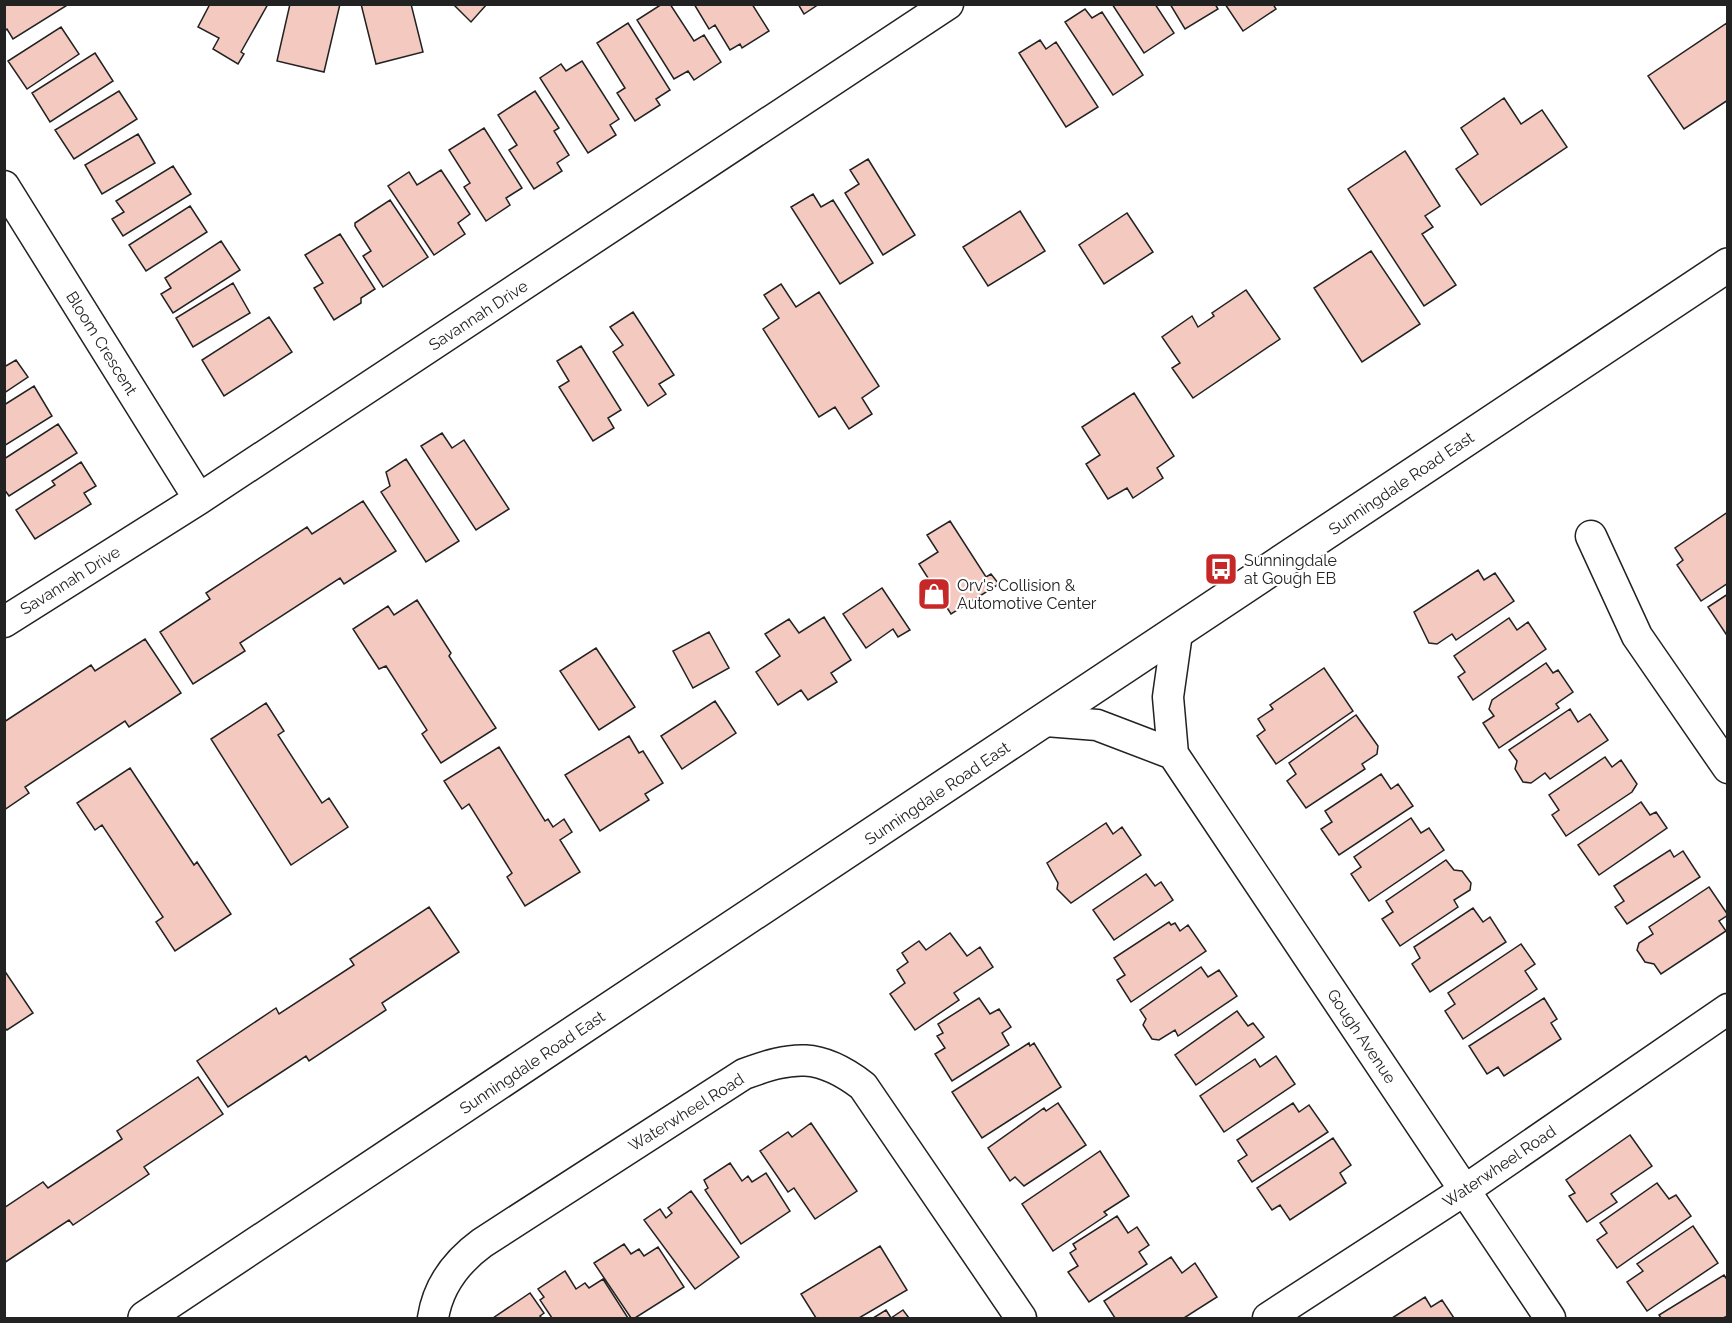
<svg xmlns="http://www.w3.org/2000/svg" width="1732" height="1323" font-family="Raleway,sans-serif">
  <rect width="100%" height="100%" fill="#fff"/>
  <path fill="#f3c9c0" stroke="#222" stroke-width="1.5" d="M4,4H69L13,39L7,29L4,31Z
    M210,4H268L241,52L244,54L238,64L213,49L219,38L198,27Z
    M290,4H340L324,72L277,61Z
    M361,4H411L423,52L376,64Z
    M453,4H487L471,22Z
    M662,4H670L694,41L704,35L721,62L694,80L688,71L674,79L637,20Z
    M694,4H752L769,31L742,48L740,44L730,50L715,25L709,29Z
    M798,4H819L804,14Z
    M1112,4H1155L1174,33L1144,53Z
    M1170,4H1215L1218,9L1185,29Z
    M1225,4H1273L1276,9L1243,31Z
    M1085,9L1092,18L1102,12L1143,75L1113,95L1065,22Z
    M628,23L670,90L656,99L660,105L635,121L617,93L625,88L597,43Z
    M1727,23L1728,100L1684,129L1648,76Z
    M61,27L79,54L27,89L8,61Z
    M1040,40L1046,49L1056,42L1098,107L1066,127L1019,53Z
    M95,53L113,81L50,122L32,93Z
    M582,61L619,119L610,125L616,135L588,153L540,78L561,64L566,71Z
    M119,91L137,119L74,159L55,130Z
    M535,91L559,128L554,131L569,155L557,163L562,171L534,189L509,150L517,145L498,115Z
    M1504,98L1521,124L1542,110L1567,147L1481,205L1456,169L1478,154L1461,128Z
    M484,128L522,188L506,198L510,205L486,221L464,187L470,183L449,150Z
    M138,134L155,163L102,194L85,165Z
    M1405,151L1440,206L1425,216L1433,227L1422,234L1456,285L1424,306L1348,189Z
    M868,159L915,235L883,255L845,193L859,184L850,170Z
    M173,166L191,194L123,236L112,219L124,212L116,201Z
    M441,170L470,214L458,223L465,234L434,255L388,186L409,172L417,185Z
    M813,194L821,207L833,200L873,263L840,284L791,207Z
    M390,200L428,257L383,287L363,256L371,251L355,226V223Z
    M190,206L207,232L146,271L129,245Z
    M1020,211L1045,251L988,286L963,247Z
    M1127,213L1153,252L1104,284L1079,245Z
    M340,234L375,289L361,298V303L334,320L314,288L323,283L305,255Z
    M221,241L240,270L173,313L161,294L171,288L165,278Z
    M1371,251L1420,324L1362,362L1314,288Z
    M233,283L250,313L193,347L176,318Z
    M781,284L796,307L819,292L879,386L862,398L872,414L849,429L835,407L819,417L763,329L779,318L764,295Z
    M1246,290L1280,339L1193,398L1172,368L1180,363L1162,337L1192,316L1198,327L1214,316L1212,313Z
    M633,312L674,375L659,384L666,394L648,406L613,352L623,345L610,327Z
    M269,317L292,352L224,396L202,360Z
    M581,346L621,410L608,418L614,428L593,441L559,387L569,381L557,361Z
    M16,360L28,377L4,393V367Z
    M34,386L52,416L4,446V405Z
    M1134,393L1174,456L1157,468L1163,478L1133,498L1127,488L1108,499L1086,464L1100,455L1082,427Z
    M58,424L77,453L9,496L4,489V459Z
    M442,433L452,448L464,440L509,509L476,530L421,446Z
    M406,459L459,541L426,562L381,492L390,486L386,472Z
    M81,462L96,486L84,493L91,504L35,539L16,510L55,485L52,481Z
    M363,501L396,551L344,584L340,578L240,643L245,651L193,684L160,632L210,599L206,593L307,527L312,534Z
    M1728,512V583L1701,601L1677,565L1683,560L1675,548Z
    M950,521L986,577L991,574L999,584L951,614L919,564L938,552L927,535Z
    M1478,570L1484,580L1495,573L1514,601L1456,640L1452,634L1437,644L1429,643L1414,612Z
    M882,588L910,630L898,637L893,629L866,648L843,614Z
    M1728,594V637L1708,607Z
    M417,600L451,653L449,656L496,728L441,763L422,734L427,730L386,666L379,669L353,629L388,606L394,615Z
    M824,617L851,660L831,673L837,682L808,700L801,690L778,705L756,672L780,656L765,634L789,619L799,633Z
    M1509,618L1517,630L1528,622L1546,649L1473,700L1458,677L1465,672L1454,656Z
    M709,632L729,668L693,688L673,651Z
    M145,639L181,693L129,727L125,721L25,787L29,793L4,810V722L91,665L95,671Z
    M596,648L635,707L599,730L560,671Z
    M1546,663L1553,673L1558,670L1573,692L1556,704L1559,708L1499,748L1483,723L1494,716L1489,709L1492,700Z
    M1324,668L1353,711L1276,764L1257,736L1265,730L1258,719L1273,709L1270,705Z
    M715,701L736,733L682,769L661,736Z
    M266,703L284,731L278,735L322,803L329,798L348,827L291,865L211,739Z
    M1570,709L1578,722L1590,714L1608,740L1550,779L1545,773L1531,783L1523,782L1515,769L1517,761L1509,750Z
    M1356,715L1378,746L1377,754L1362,764L1365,769L1306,808L1287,781L1296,774L1289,763Z
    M629,736L639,753L643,751L663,783L645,794L649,800L600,831L565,775Z
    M499,747L545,821L548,819L553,827L564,819L572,832L560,840L580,872L525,906L507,877L512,873L469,804L462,809L444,781Z
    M1605,757L1612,767L1621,760L1637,784L1632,792L1566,836L1552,815L1559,810L1549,795Z
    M130,768L194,865L197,862L231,914L175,951L156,922L163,917L102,825L95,830L77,803Z
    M1381,774L1391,789L1398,784L1413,806L1339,855L1321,829L1332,822L1325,811Z
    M1641,802L1650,815L1656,812L1667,828L1599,875L1578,845Z
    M1411,818L1421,833L1429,828L1444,850L1369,901L1351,874L1361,867L1354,857Z
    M1106,823L1113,834L1122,827L1141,855L1071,903L1057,889L1058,883L1047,863Z
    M1670,850L1674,857L1683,851L1700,877L1627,924L1615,907L1624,901L1614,886Z
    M1446,860L1454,870L1462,871L1471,883L1470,890L1454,900L1458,907L1400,946L1382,919L1393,912L1386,901Z
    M1146,874L1155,886L1161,882L1173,900L1114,940L1093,910Z
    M1709,887L1728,915L1719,921L1726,931L1661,974L1654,964L1645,962L1637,950L1639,943L1653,934L1649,927Z
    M429,907L459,952L382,1003L386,1010L309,1061L306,1056L228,1107L197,1061L276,1008L279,1014L354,965L350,959Z
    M1473,908L1483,922L1490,917L1506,942L1430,992L1412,964L1420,958L1414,947Z
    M1169,922L1171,925L1175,923L1180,931L1188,925L1206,951L1131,1002L1117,980L1125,975L1114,958Z
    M950,933L967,956L980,947L993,967L954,993L959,1000L915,1030L890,994L905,983L897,970L908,962L902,953L919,941L926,950Z
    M1521,944L1535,964L1525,971L1537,989L1463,1039L1445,1011L1455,1004L1448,993Z
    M1201,967L1208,977L1219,970L1237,996L1178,1036L1175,1030L1159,1040L1152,1039L1143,1025L1146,1019L1140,1010Z
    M4,970L33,1013L7,1030L4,1027Z
    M979,998L990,1014L999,1009L1011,1027L1002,1033L1009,1045L952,1081L935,1054L945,1048L937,1036L943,1033L938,1024Z
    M1544,998L1557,1019L1551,1023L1561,1039L1504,1076L1498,1067L1487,1074L1469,1046Z
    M1237,1011L1248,1026L1253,1023L1264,1037L1196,1085L1175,1055Z
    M1029,1043L1030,1046L1034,1043L1061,1087L982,1138L952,1092Z
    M1276,1056L1295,1084L1224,1132L1200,1096L1255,1059L1260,1067Z
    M198,1077L223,1114L144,1167L149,1174L73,1225L69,1220L4,1263V1208L43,1182L48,1188L122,1139L117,1131Z
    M1058,1103L1086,1145L1024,1186L1015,1177L1010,1181L988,1148L1044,1108L1046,1111Z
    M1293,1103L1299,1112L1309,1105L1328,1132L1252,1182L1238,1161L1247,1155L1237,1140Z
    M811,1123L857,1191L815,1219L794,1188L788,1192L760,1151L788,1132L792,1137Z
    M1630,1135L1652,1166L1611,1194L1617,1202L1587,1222L1569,1196L1575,1193L1566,1180Z
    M1333,1138L1351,1165L1340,1173L1346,1183L1290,1220L1280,1205L1272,1210L1257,1188Z
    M1100,1151L1129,1196L1104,1212L1107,1215L1053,1251L1022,1204Z
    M730,1163L742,1181L748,1176L752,1182L766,1173L790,1211L741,1244L705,1190L708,1188L704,1180Z
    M1657,1183L1669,1199L1676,1195L1691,1216L1617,1268L1597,1240L1607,1233L1600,1223Z
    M691,1191L739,1257L695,1289L644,1220L660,1209L666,1218L672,1213L668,1208Z
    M1117,1216L1128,1233L1137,1227L1149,1245L1139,1252L1147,1264L1089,1302L1068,1272L1078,1266L1070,1253L1076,1249L1073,1244Z
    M1693,1226L1718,1263L1647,1311L1627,1282L1643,1271L1637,1264Z
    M624,1244L631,1254L639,1249L644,1256L658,1247L684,1287L635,1318H631L594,1263Z
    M880,1246L907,1290L859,1318H816L801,1294Z
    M1171,1257L1182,1273L1195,1263L1217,1297L1184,1318H1115L1104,1301Z
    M565,1271L576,1289L585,1283L589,1288L603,1279L628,1318H552L540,1300L544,1297L538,1289Z
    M1724,1275L1728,1281V1316L1723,1318H1661L1659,1315Z
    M530,1293L544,1313L540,1316L542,1318H493Z
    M1425,1297L1431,1307L1442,1300L1454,1318H1392Z
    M886,1310L891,1318L903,1310L909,1318H873Z"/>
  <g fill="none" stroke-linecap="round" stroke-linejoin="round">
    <g stroke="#222" stroke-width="33">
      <path id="street" d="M4,186L199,499
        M1591,536L1637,636L1728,768
        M4,622L199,499L948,4
        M1177,633L1168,697L1173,754L1550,1318
        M1046,721L1097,725L1173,754
        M433,1318C438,1286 456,1262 482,1243L744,1074C793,1056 819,1052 863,1086L1021,1318
        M1268,1318L1465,1190L1728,1009"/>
    </g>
    <g stroke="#222" stroke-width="36">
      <path id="secondary" d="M145,1318L1728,265"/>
    </g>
    <use href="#street" stroke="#fff" stroke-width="30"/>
    <use href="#secondary" stroke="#fff" stroke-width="33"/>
  </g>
  <defs>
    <g id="bus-square" transform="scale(1.725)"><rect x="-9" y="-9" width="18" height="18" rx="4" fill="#c62828" stroke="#fff"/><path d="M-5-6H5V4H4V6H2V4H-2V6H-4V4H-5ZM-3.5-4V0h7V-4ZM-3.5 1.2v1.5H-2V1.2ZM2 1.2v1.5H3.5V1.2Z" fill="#fff"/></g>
    <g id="shop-square" transform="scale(1.725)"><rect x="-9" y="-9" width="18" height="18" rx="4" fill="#c62828" stroke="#fff"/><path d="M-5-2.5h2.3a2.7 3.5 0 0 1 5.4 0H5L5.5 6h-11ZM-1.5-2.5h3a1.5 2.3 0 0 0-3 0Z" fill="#fff"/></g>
  </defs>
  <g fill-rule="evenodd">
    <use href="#bus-square" x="1221" y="569"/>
    <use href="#shop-square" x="934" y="594"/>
  </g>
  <g text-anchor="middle" stroke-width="4.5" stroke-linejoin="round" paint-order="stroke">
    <g font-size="16" fill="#222" stroke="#fff">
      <text transform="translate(478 315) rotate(-33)" y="6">Savannah Drive</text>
      <text transform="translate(102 343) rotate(58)" y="6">Bloom Crescent</text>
      <text transform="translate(1401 483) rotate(-34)" y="6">Sunningdale Road East</text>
      <text transform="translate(70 580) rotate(-32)" y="6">Savannah Drive</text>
      <text transform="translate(937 793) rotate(-34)" y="6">Sunningdale Road East</text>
      <text transform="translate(1362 1036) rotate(56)" y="6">Gough Avenue</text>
      <text transform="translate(532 1062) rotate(-34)" y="6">Sunningdale Road East</text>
      <text transform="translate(686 1112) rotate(-32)" y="6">Waterwheel Road</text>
      <text transform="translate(1499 1166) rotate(-34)" y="6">Waterwheel Road</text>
    </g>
    <g font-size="16" fill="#222" stroke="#fff" text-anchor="start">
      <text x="1244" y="566">Sunningdale<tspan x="1244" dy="18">at Gough EB</tspan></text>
      <text x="957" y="591">Orv's Collision &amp;<tspan x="957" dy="18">Automotive Center</tspan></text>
    </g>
  </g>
  <rect width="1732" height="1323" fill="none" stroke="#222222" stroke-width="12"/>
</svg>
